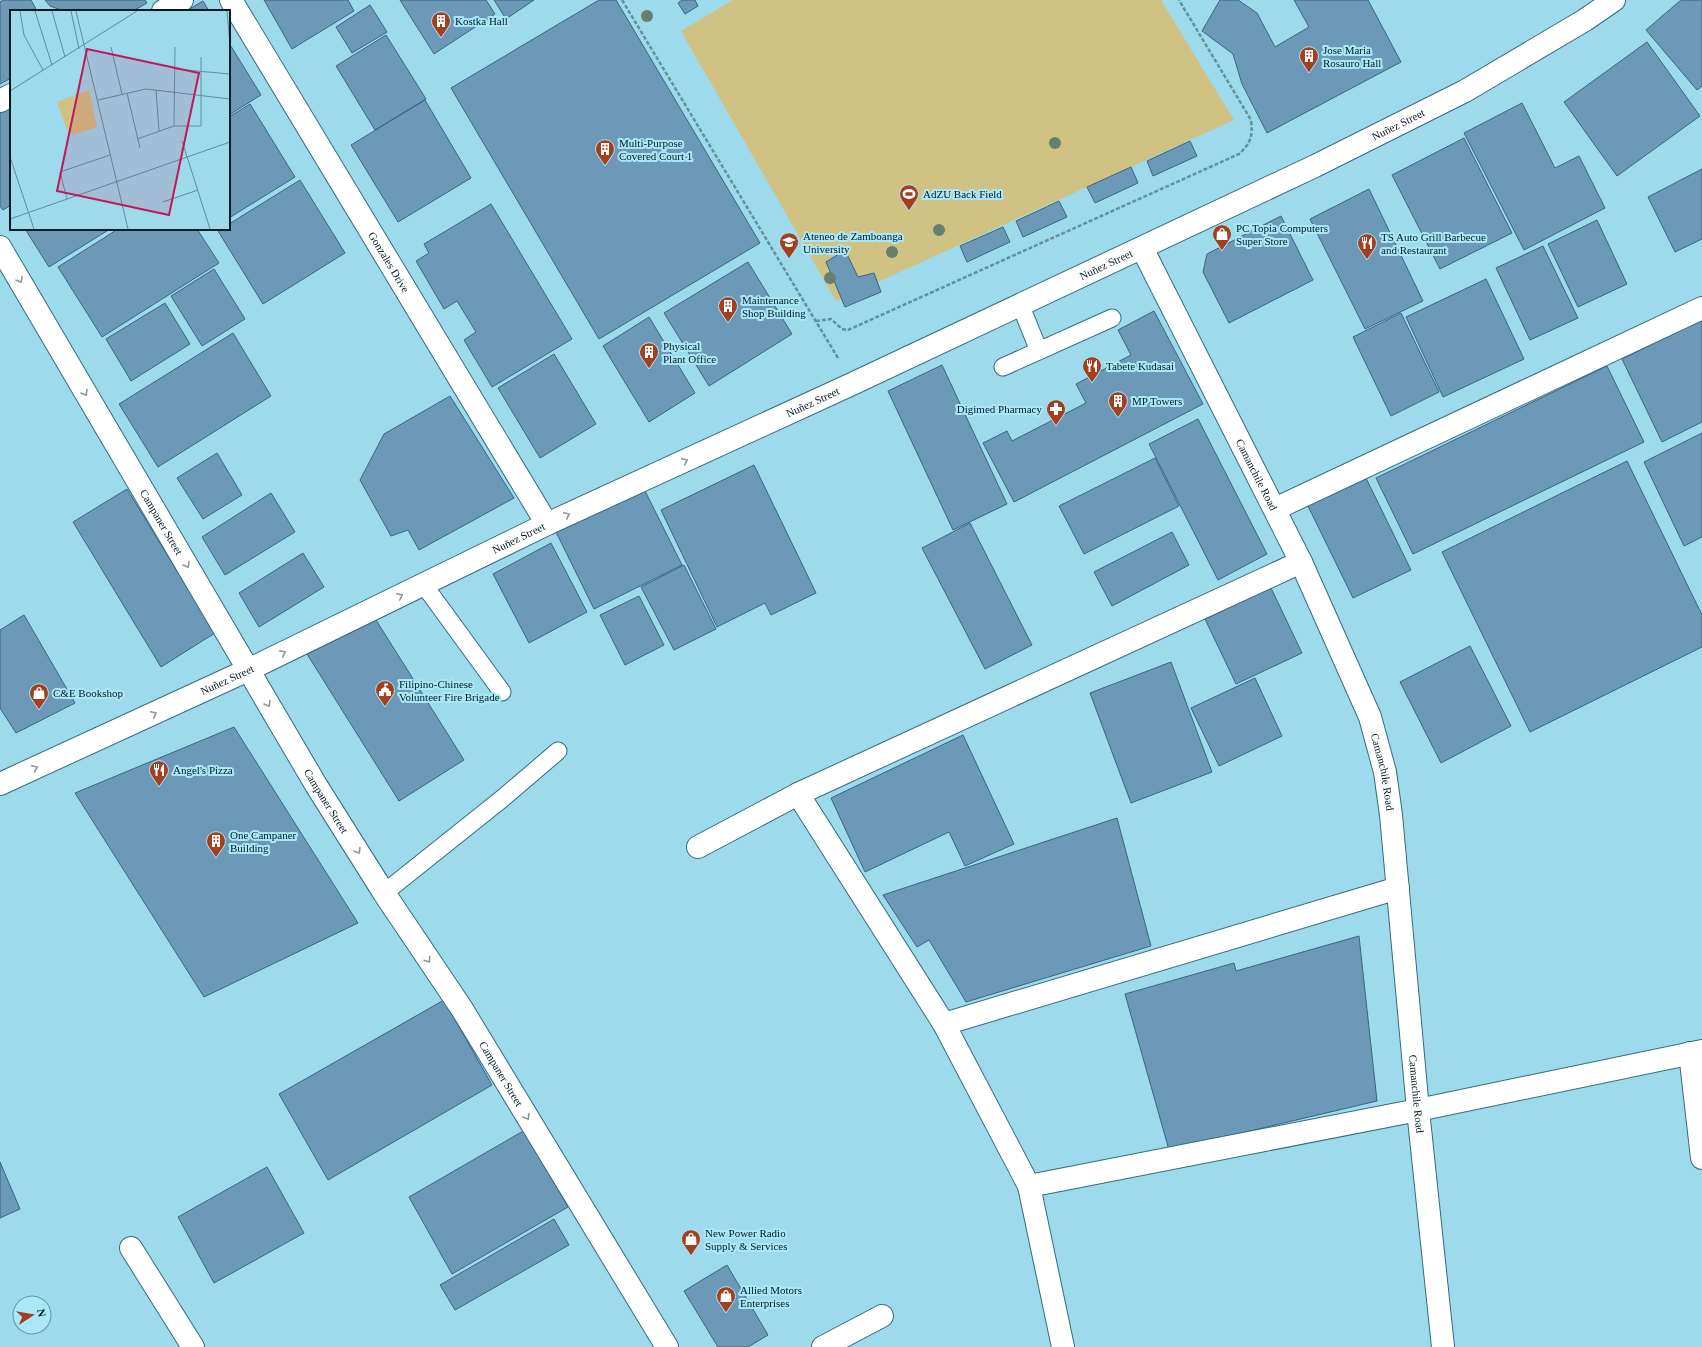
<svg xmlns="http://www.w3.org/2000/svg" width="1702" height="1347" font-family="Georgia,serif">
  <rect width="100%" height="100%" fill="#9ddaeb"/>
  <path fill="#d0c283" d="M733,0H1161L1234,120L836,301L681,31Z"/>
  <path fill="#6c99b7" stroke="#396581" d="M3,0H31L37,11H11V78L0,84V2Z
    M45,0H145L147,3L133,11H70L61,10L50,6Z
    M264,0H348L354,11L292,49Z
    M400,0H486L495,14L434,54Z
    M494,0H534L506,19Z
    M599,0H616L760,243L599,339L451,88Z
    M682,0H695L698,6L685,14L678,3Z
    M1220,0H1238L1257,13L1275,47L1309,27L1294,0H1368L1401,62L1267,133L1242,84L1233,54L1202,31Z
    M1681,0H1702V86L1697,90L1646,30Z
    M203,1L209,11H186Z
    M370,5L387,32L352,53L336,27Z
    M386,35L426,99L375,130L336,66Z
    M1647,42L1700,116L1617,176L1564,102Z
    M229,43L261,95L229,115Z
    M425,100L471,178L398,222L351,145Z
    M1522,103L1555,168L1579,156L1605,208L1524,250L1464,133Z
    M250,104L295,177L229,218V117Z
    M11,106V205L3,210L0,206V113Z
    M1464,138L1512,233L1440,269L1392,175Z
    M1190,141L1197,156L1153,176L1147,161Z
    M1131,167L1138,183L1095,203L1087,187Z
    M1702,169V239L1675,252L1648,197Z
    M300,180L345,253L263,304L218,231L221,229H229V224Z
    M1369,189L1423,301L1365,329L1310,219Z
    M1059,201L1067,217L1023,237L1016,221Z
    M491,204L572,339L492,387L464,340L476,332L457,301L444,309L416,261L429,253L424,244Z
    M1281,216L1313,280L1229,323L1203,272L1207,254Z
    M1597,220L1627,284L1578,307L1548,244Z
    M1003,227L1010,242L967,262L960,246Z
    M25,229H110L49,267Z
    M118,229H197L219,263L102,337L58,267Z
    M1543,246L1578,318L1530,340L1496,268Z
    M845,250L858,277L874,273L881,292L845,307L826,262Z
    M748,262L792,334L709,386L664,313Z
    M214,269L245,319L202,346L171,296Z
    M1486,279L1524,359L1443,397L1406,317Z
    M165,303L190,344L131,381L106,339Z
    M1154,311L1203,404L1014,502L983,443L1007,431L1012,441L1086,403L1076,384L1131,355L1118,330Z
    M1401,313L1439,392L1391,416L1353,337Z
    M649,317L695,393L649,422L603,346Z
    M1702,320V422L1662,442L1622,359Z
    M233,333L271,396L158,467L119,404Z
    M554,354L596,424L540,458L498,388Z
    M942,365L1007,504L953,530L888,391Z
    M1607,366L1644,442L1413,554L1376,478Z
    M450,396L514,498L419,550L408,530L391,536L360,480L384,434Z
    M1198,419L1267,554L1218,580L1149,444Z
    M1702,433V537L1684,546L1644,462Z
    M217,453L242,495L203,519L177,478Z
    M1155,458L1179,506L1084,554L1059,506Z
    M1627,461L1702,615V647L1530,732L1442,552Z
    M754,465L816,593L771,615L765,603L717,627L661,510Z
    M1364,474L1411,570L1353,598L1306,502Z
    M641,483L682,565L594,609L554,528Z
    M127,489L215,633L161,667L73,522Z
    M271,493L295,532L225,575L202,537Z
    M970,523L1032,645L985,669L922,548Z
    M1172,532L1189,565L1112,606L1094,572Z
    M551,543L587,612L529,643L493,574Z
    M303,553L324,587L259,627L239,593Z
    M684,565L716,629L674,650L641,587Z
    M1271,588L1302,653L1236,684L1205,619Z
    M639,596L664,645L625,665L600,615Z
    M24,615L75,703L16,733L0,708V630Z
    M376,620L464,760L399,801L307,654Z
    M1470,646L1511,726L1441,763L1400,682Z
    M1171,662L1212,772L1131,803L1090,693Z
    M1255,678L1282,736L1219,766L1191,708Z
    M234,727L358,923L204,997L75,793Z
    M963,735L1014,844L965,866L949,832L865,872L831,798Z
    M1117,818L1151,946L966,1002L929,940L917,947L883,895Z
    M1359,936L1377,1101L1169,1150L1125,994L1234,963L1236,971Z
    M444,1000L492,1085L328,1180L279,1094Z
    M525,1130L568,1207L452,1274L409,1197Z
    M0,1162L20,1209L0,1218Z
    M267,1167L304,1233L214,1283L178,1217Z
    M554,1219L569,1245L455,1310L440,1285Z
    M727,1265L768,1335L748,1347H718L684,1291Z"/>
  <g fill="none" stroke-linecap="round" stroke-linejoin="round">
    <g stroke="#326d7d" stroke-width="19">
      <path id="service" d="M1020,304L1039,351
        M1003,367L1112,318
        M424,585L502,692
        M384,893L503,798L558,751"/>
    </g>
    <g stroke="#326d7d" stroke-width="24">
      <g id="minor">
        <path id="s1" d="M231,0L547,524"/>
        <path d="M163,11L182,0"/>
        <path d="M0,101L11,95"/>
        <path id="s2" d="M1142,248L1301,562L1370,717L1385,772L1391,815L1418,1110L1443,1347"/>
        <path d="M1275,509L1702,308"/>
        <path d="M798,794L944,1024L1029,1186L1063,1347"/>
        <path d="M698,847L798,794L1301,562"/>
        <path d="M944,1024L1398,888"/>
        <path d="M1690,1053L1702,1158"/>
        <path d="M1029,1186L1418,1110L1702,1051"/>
        <path d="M131,1248L193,1347"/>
        <path d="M823,1347L882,1316"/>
      </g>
    </g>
    <g stroke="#326d7d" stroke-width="24">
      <g id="tertiary">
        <path id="s3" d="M0,247L316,785L384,893L462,1009L667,1347"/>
      </g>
    </g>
    <g stroke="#326d7d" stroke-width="24">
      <g id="secondary">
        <path id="s4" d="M0,784L248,670L547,524L852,384L1315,166L1465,91L1585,20L1614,0"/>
      </g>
    </g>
    <path stroke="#62919e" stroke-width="2.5" stroke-dasharray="4 2" stroke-linecap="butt" d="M622,0L838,358
      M816,321L831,319L842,329L848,330L1239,154C1251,143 1253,136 1251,120L1179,0"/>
    <use href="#service" stroke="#fff" stroke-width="17"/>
    <use href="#minor" stroke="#fff" stroke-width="22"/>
    <use href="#tertiary" stroke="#fff" stroke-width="22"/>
    <use href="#secondary" stroke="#fff" stroke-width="22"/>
  </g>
  <g fill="#677f71">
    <circle cx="647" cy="16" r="6"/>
    <circle cx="1055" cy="143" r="6"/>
    <circle cx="939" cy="230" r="6"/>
    <circle cx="892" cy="252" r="6"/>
    <circle cx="830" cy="278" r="6"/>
  </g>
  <defs><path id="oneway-chevron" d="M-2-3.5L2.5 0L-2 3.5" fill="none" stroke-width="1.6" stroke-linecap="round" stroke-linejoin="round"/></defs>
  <g stroke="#8e989b">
    <use href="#oneway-chevron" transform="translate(20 280) rotate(60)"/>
    <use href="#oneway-chevron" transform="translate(85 393) rotate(60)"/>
    <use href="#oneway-chevron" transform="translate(685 461) rotate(-25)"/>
    <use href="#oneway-chevron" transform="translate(567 515) rotate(-25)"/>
    <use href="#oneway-chevron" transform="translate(187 565) rotate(60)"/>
    <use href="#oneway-chevron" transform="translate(400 596) rotate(-26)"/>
    <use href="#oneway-chevron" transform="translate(283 653) rotate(-26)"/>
    <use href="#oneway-chevron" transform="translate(268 704) rotate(59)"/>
    <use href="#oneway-chevron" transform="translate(154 714) rotate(-25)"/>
    <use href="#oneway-chevron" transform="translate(35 768) rotate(-25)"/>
    <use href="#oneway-chevron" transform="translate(358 851) rotate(58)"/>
    <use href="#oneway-chevron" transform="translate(428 960) rotate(56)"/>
    <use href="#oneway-chevron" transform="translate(527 1117) rotate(59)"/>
  </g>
  <defs>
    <g id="building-pin" transform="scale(1)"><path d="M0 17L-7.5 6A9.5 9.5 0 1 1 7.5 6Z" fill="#a53e1d" stroke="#aae7f8"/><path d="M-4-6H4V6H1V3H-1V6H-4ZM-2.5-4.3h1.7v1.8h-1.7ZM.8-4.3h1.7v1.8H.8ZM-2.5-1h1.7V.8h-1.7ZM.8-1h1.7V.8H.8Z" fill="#fff"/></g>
    <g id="stadium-pin" transform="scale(1)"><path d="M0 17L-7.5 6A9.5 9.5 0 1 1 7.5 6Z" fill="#a53e1d" stroke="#aae7f8"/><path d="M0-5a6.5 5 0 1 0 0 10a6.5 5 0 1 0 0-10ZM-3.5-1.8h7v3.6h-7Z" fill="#fff"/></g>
    <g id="shop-pin" transform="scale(1)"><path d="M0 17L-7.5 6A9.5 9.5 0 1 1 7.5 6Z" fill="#a53e1d" stroke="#aae7f8"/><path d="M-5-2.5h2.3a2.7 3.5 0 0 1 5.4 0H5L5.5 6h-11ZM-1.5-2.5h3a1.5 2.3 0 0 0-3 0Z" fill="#fff"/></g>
    <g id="university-pin" transform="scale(1)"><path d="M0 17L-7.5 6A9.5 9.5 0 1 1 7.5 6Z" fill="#a53e1d" stroke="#aae7f8"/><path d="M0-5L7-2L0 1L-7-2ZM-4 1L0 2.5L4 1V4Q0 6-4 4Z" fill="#fff"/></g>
    <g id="restaurant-pin" transform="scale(1)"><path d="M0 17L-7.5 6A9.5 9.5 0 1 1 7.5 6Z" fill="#a53e1d" stroke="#aae7f8"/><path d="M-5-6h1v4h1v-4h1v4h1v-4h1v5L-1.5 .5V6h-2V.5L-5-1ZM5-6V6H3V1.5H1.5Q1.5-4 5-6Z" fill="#fff"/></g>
    <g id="pharmacy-pin" transform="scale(1)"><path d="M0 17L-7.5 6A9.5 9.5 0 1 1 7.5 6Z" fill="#a53e1d" stroke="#aae7f8"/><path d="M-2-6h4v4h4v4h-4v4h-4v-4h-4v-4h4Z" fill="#fff"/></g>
    <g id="civic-pin" transform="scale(1)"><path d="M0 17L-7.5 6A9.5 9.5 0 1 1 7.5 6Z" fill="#a53e1d" stroke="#aae7f8"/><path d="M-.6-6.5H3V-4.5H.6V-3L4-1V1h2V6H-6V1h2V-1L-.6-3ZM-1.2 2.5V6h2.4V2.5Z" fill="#fff"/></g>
  </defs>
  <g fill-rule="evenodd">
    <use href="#building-pin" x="441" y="21"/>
    <use href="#building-pin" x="1309" y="56"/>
    <use href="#building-pin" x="605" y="149"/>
    <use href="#stadium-pin" x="909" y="194"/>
    <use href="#shop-pin" x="1222" y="234"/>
    <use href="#university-pin" x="789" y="242"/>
    <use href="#restaurant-pin" x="1367" y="243"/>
    <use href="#building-pin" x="728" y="306"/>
    <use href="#building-pin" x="649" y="352"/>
    <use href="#restaurant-pin" x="1092" y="366"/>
    <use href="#building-pin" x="1118" y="401"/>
    <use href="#pharmacy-pin" x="1056" y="409"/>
    <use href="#civic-pin" x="385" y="690"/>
    <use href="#shop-pin" x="39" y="693"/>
    <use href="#restaurant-pin" x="159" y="770"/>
    <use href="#building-pin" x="216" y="841"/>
    <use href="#shop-pin" x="691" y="1239"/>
    <use href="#shop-pin" x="726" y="1296"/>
  </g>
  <g text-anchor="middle" stroke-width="4" stroke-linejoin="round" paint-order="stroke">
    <g font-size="11" fill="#031b21" stroke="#aae7f8" text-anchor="start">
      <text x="455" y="25">Kostka Hall</text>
      <text x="1323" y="54">Jose Maria<tspan x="1323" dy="13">Rosauro Hall</tspan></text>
      <text x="619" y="147">Multi-Purpose<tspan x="619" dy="13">Covered Court 1</tspan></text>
      <text x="923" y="198">AdZU Back Field</text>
      <text x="1236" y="232">PC Topia Computers<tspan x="1236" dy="13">Super Store</tspan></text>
      <text x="803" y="240">Ateneo de Zamboanga<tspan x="803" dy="13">University</tspan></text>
      <text x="1381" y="241">TS Auto Grill Barbecue<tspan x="1381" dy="13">and Restaurant</tspan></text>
      <text x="742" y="304">Maintenance<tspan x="742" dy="13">Shop Building</tspan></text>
      <text x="663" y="350">Physical<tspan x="663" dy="13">Plant Office</tspan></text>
      <text x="1106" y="370">Tabete Kudasai</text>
      <text x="1132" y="405">MP Towers</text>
      <text x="1042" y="413" text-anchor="end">Digimed Pharmacy</text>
      <text x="399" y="688">Filipino-Chinese<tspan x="399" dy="13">Volunteer Fire Brigade</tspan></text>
      <text x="53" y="697">C&amp;E Bookshop</text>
      <text x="173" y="774">Angel's Pizza</text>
      <text x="230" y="839">One Campaner<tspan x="230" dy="13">Building</tspan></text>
      <text x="705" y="1237">New Power Radio<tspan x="705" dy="13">Supply &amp; Services</tspan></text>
      <text x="740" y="1294">Allied Motors<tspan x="740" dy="13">Enterprises</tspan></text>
    </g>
    <g font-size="11" fill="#031b21" stroke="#aae7f8">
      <text dy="4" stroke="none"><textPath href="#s4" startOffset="1546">Nuñez Street</textPath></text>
      <text dy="4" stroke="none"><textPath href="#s1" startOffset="306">Gonzales Drive</textPath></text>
      <text dy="4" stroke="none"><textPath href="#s4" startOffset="1222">Nuñez Street</textPath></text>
      <text dy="4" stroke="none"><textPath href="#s4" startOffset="898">Nuñez Street</textPath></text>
      <text dy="4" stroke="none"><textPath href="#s2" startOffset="254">Camanchile Road</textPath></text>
      <text dy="4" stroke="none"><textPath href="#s3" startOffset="319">Campaner Street</textPath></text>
      <text dy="4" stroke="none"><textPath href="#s4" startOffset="574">Nuñez Street</textPath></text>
      <text dy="4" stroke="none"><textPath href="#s4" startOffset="250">Nuñez Street</textPath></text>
      <text dy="4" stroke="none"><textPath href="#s2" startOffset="578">Camanchile Road</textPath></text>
      <text dy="4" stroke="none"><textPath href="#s3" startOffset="643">Campaner Street</textPath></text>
      <text dy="4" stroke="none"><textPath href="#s3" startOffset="967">Campaner Street</textPath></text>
      <text dy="4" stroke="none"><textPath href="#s2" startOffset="902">Camanchile Road</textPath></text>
    </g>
  </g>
  <g transform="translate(10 10)">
    <rect width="220" height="220" fill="#9ddaeb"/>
    <path d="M79,80L87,117L62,125L60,119L57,120L47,92Z" fill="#d0c283"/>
    <path fill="none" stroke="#5f8e9a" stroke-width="1" d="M10,1L14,25L33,60M25,1L42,55M42,1L55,47M61,1L69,39M66,1L118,219M217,1L220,35M101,37L112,84M165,59L220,64M146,80L149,121M0,81L127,1M117,83L130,138M88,90L136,79L220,89M164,116L165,37M127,129L164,116H191V47M172,131L200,219M0,147L24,219M57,189L50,162L100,145M153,192L188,180M0,209L220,132"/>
    <path fill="#c2185b" fill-opacity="0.15" stroke="#c2185b" stroke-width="2" d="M77,39L189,63L159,205L47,181Z"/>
    <rect width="220" height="220" fill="none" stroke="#031b21" stroke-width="2"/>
  </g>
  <g transform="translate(32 1315) rotate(78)"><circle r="19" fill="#aae7f8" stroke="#6795a2"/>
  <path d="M0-3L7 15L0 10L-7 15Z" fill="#a53e1d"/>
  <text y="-6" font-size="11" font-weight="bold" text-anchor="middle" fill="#031b21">N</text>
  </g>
</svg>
